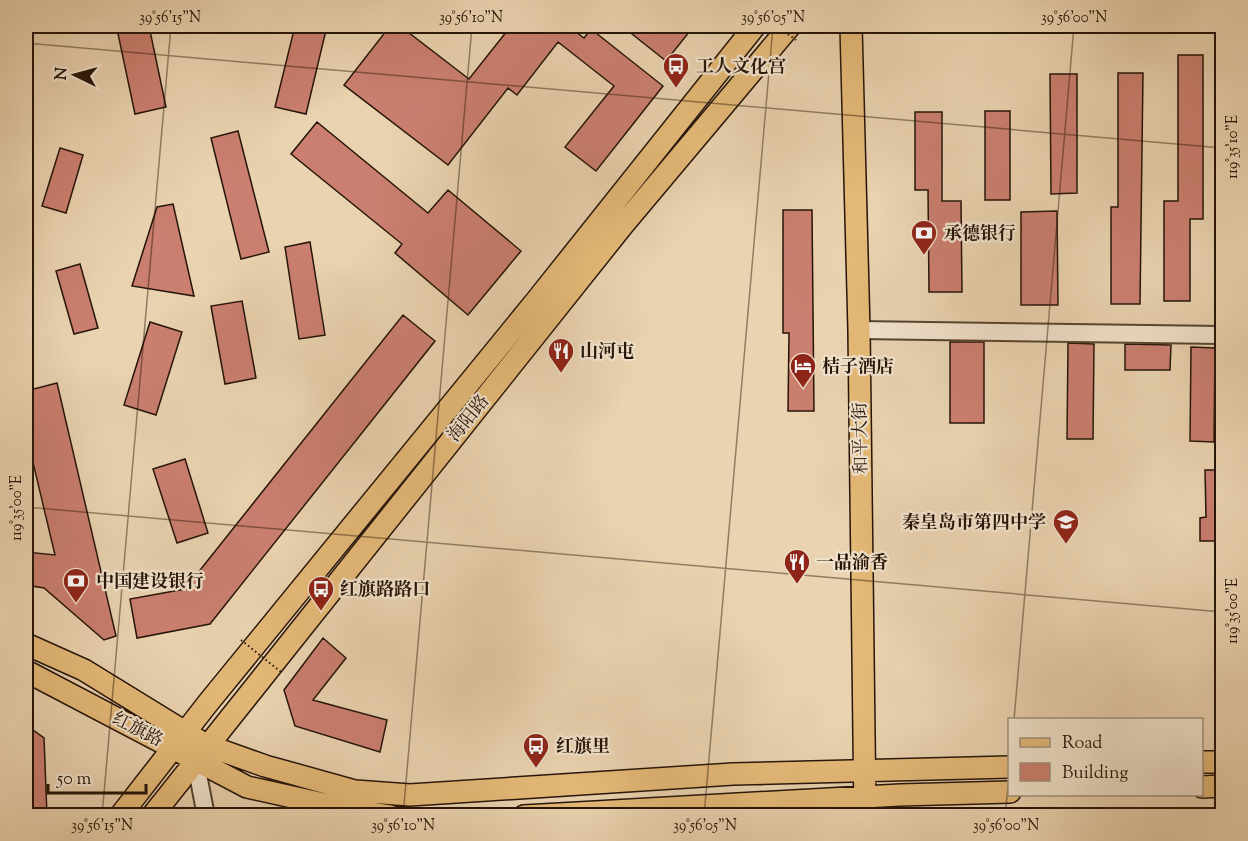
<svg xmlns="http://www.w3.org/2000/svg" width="1248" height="841" font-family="'Sorts Mill Goudy','Noto Serif SC',serif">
  <rect width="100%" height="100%" fill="#ead3b0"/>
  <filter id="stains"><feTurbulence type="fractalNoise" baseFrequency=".00333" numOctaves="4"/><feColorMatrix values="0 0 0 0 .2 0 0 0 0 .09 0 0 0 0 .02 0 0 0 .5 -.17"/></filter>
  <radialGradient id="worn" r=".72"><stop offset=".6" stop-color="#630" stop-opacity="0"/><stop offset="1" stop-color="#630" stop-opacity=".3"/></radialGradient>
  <path fill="#cb7f70" stroke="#251407" stroke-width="1.5" d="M132,26H149L166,107L135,114L117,29Z
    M295,26H327L306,114L275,107Z
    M390,26H400L469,79L511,26H568L584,38L591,29L663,86L596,171L565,147L614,86L558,42L517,95L508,88L448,165L344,85Z
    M622,26H694L666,61Z
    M1178,55H1203V219H1190V301H1164V201H1178Z
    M1118,73H1143L1140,304H1111V207H1118Z
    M1050,74H1077V193L1051,194Z
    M985,111H1010V200H985Z
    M915,112H942V201H961L962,292H929L928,190H915Z
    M317,122L428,213L448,190L521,251L468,315L395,253L402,244L291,154Z
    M238,131L269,252L241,259L211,138Z
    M60,148L83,155L66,213L42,206Z
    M173,204L194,296L132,286L157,207Z
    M783,210H812L814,411H788L789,333H783Z
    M1057,211L1058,305H1021V212Z
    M310,242L325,335L299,339L285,247Z
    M80,264L98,328L74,334L56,271Z
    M242,301L256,378L225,384L211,306Z
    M403,315L435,341L210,624L137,638L130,599L185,589Z
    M150,322L182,332L156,415L124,405Z
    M950,342H984V423H950Z
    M1068,343L1094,344L1093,439H1067Z
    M1125,344L1171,345L1170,370H1125Z
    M1191,347L1215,348L1214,442L1190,441Z
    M57,383L116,636L104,640L44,588L26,585V552L55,555L26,433V391Z
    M185,459L208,533L177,543L153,469Z
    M1205,470H1222V541H1200V518L1206,517Z
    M323,638L346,658L313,700L387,720L380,752L295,726L284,690Z
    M26,725L44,738L47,816H26Z"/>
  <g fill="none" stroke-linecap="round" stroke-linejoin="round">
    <g stroke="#564431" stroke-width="20">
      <path id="minor" d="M859,330L1222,335
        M195,759L206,816"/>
    </g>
    <g stroke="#251407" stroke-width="24">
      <path id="major" d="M851,26L859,330L865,816
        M26,644L84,670L206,745L265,766L355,791L410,795L733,774L1010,767
        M26,671L247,787L355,811L390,816
        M1202,762H1222
        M1202,787L1222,786
        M120,816L208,703L536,301L755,26
        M152,816L623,225L790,26
        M524,816L900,795L1010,792"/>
    </g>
    <use href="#minor" stroke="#f1e2cc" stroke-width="16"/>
    <use href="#major" stroke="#e5ba78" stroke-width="21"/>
    <path stroke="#251407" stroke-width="2" stroke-dasharray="1.5 3" stroke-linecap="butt" d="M777,26L796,40
      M241,640L281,672"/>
  </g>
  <path fill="none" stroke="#251407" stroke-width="1.5" stroke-opacity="0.45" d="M26,43L1222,148M26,507L1222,612M1014,720L1074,26M102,816L171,26M403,816L472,26M704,816L773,26M1005,816L1010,768"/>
  <defs>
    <g id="bus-pin" transform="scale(1.35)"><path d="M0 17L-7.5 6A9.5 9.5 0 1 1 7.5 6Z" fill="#8f2418" stroke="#f1e2cc"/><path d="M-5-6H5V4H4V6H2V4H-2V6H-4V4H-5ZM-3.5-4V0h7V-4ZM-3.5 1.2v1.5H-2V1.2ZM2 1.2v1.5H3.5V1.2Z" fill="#fff"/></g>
    <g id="bank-pin" transform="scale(1.35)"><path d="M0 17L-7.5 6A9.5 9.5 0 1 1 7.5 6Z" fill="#8f2418" stroke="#f1e2cc"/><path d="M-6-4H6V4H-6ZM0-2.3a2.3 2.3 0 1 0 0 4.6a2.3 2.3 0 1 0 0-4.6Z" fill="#fff"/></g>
    <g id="restaurant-pin" transform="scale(1.35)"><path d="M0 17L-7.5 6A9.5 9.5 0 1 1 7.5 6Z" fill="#8f2418" stroke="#f1e2cc"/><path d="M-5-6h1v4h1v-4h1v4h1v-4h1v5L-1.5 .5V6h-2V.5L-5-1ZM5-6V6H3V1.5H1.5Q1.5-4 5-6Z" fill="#fff"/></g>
    <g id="hotel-pin" transform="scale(1.35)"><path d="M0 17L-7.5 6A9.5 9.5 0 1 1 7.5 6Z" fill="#8f2418" stroke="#f1e2cc"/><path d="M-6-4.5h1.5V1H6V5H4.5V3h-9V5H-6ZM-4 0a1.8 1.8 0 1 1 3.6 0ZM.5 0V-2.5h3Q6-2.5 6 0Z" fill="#fff"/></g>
    <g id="school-pin" transform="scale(1.35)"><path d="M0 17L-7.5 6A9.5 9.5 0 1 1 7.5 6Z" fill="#8f2418" stroke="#f1e2cc"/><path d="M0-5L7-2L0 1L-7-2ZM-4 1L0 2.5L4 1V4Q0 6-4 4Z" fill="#fff"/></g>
  </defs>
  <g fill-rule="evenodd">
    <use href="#bus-pin" x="676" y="66"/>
    <use href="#bank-pin" x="924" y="233"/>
    <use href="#restaurant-pin" x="561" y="351"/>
    <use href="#hotel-pin" x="803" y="366"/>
    <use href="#school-pin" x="1066" y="522"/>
    <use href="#restaurant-pin" x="797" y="562"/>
    <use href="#bank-pin" x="76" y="581"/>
    <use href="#bus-pin" x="321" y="589"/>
    <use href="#bus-pin" x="536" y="746"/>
  </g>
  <g text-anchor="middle" stroke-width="4.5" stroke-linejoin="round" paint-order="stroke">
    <g font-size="18" font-weight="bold" fill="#251407" stroke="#f1e2cc" text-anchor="start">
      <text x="696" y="72">工人文化宫</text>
      <text x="944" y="239">承德银行</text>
      <text x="580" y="357">山河屯</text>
      <text x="822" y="372">桔子酒店</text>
      <text x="1046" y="528" text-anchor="end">秦皇岛市第四中学</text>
      <text x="816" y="568">一品渝香</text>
      <text x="96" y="587">中国建设银行</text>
      <text x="340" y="595">红旗路路口</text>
      <text x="556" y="752">红旗里</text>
    </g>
    <g font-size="18" fill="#251407" stroke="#f1e2cc">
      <text transform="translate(468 418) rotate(-51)" y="6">海阳路</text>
      <text transform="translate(860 438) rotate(-91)" y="6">和平大街</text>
      <text transform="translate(138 729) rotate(27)" y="6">红旗路</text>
    </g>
  </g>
  <rect width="1248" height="841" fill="none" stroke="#ead3b0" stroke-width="66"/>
  <rect x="1008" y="718" width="195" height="78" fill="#f1e2cc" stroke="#9f907d" stroke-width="1.5"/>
  <rect x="1020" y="738" width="30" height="9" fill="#e5ba78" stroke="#9f907d" stroke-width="1.5"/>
  <text x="1062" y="748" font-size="18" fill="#251407">Road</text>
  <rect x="1020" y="763" width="30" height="18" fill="#cb7f70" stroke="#9f907d" stroke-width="1.5"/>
  <text x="1062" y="778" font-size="18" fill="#251407">Building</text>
  <g transform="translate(75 75) rotate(275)" stroke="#f1e2cc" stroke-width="4.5" paint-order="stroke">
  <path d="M0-4.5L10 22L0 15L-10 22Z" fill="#251407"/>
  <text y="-9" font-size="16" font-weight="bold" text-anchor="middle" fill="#251407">N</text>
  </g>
  <path d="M48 784v9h98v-9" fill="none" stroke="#251407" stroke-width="3"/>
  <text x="57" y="784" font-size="18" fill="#251407" stroke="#f1e2cc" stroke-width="4.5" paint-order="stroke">50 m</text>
  <rect x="33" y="33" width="1182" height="775" fill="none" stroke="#251407" stroke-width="2"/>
  <g font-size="15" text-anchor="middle" fill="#251407">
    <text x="170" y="22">39°56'15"N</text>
    <text x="471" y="22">39°56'10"N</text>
    <text x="773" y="22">39°56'05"N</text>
    <text x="1074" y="22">39°56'00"N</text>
    <text transform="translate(1232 147) rotate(-90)" y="5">119°35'10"E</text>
    <text transform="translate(16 508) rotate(-90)" y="5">119°35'00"E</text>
    <text transform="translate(1232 611) rotate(-90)" y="5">119°35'00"E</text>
    <text x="102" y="830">39°56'15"N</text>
    <text x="403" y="830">39°56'10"N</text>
    <text x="705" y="830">39°56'05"N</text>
    <text x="1006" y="830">39°56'00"N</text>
  </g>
  <rect width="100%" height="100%" filter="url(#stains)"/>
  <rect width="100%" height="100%" fill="url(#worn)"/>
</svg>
